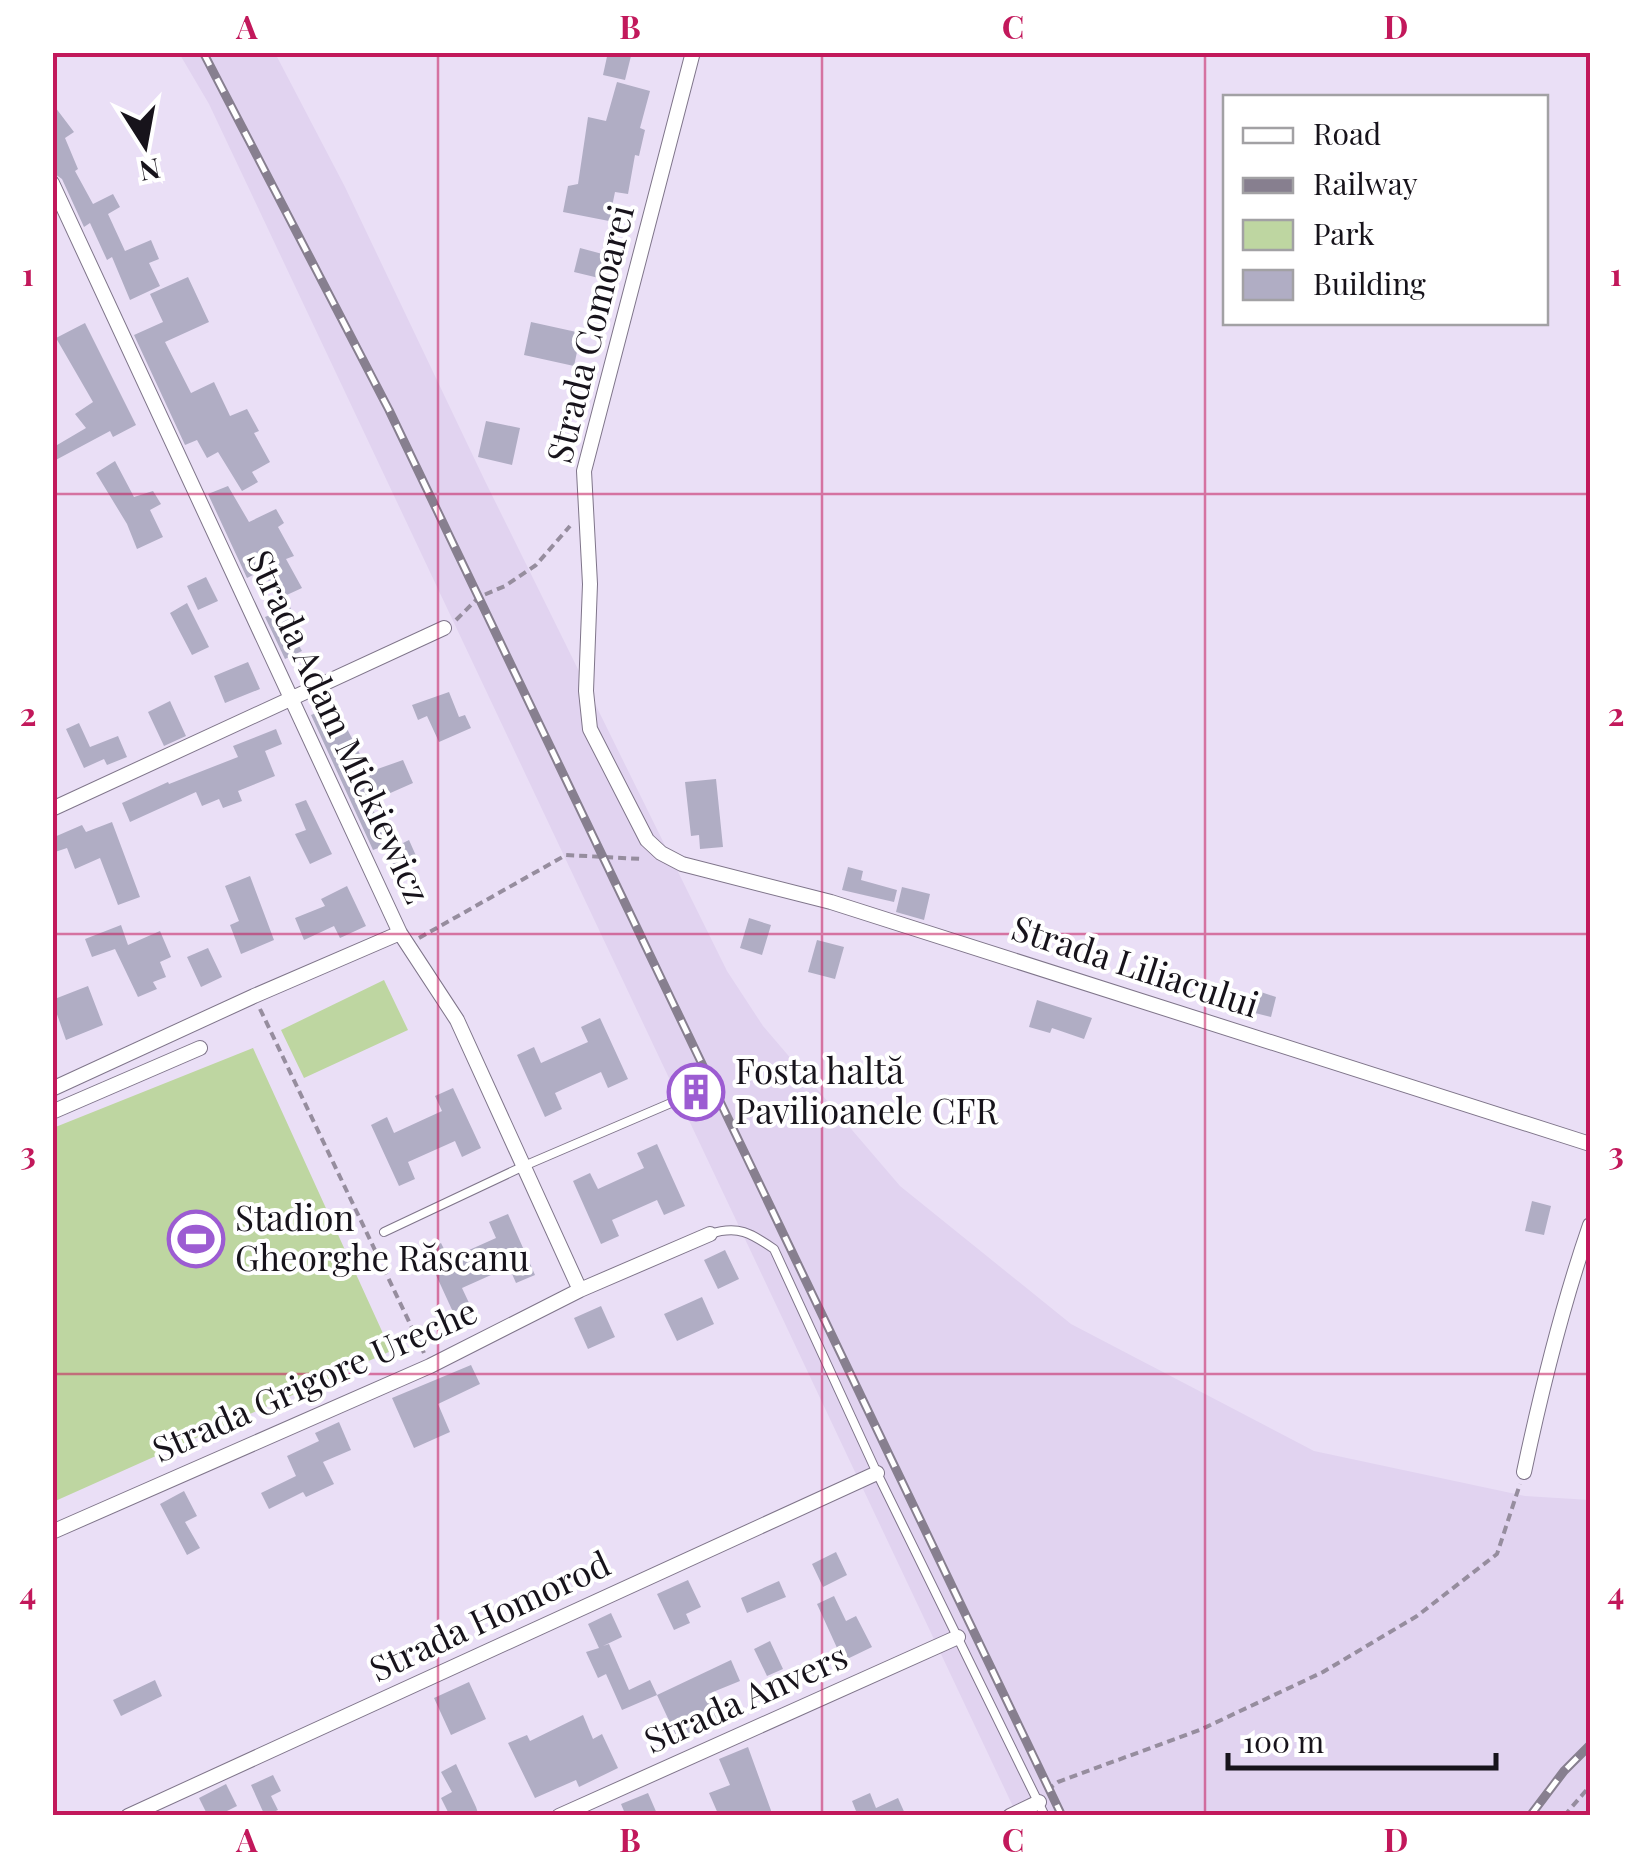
<svg xmlns="http://www.w3.org/2000/svg" width="1643" height="1868" font-family="'Playfair Display',serif">
  <rect width="100%" height="100%" fill="#eadff6"/>
  <path fill="#e1d3f0" d="M179,53H275L345,187L485,481L727,971L763,1026L900,1186L1071,1324L1314,1451L1525,1496L1590,1500V1815H1017L209,104Z"/>
  <path fill="#bed6a1" d="M384,980L408,1030L304,1078L281,1030Z
    M253,1048L391,1351L53,1502V1128Z"/>
  <path fill="#b0adc4" d="M608,52H632L625,80L603,75Z
    M617,82L650,91L640,128L645,130L639,156L635,155L628,194L615,192L609,221L563,212L568,186L578,184L588,117L606,121Z
    M52,103L74,132L65,138L78,169L75,171L93,204L113,194L120,207L108,214L125,251L151,240L159,259L149,263L160,286L130,300L112,257L107,260L90,223L84,227L62,179L52,172Z
    M580,248L610,256L603,279L574,272Z
    M188,277L209,322L165,342L191,393L214,382L230,416L247,409L259,431L254,433L270,462L252,472L258,482L242,491L218,452L207,458L197,440L185,445L134,335L163,322L150,294Z
    M531,322L581,333L574,366L524,355Z
    M85,323L136,425L113,437L110,431L52,462V448L86,428L75,414L93,402L56,338Z
    M486,421L520,428L512,465L478,457Z
    M115,461L134,497L153,491L161,504L150,510L163,537L137,549L127,524L96,473Z
    M228,486L249,522L276,509L284,523L278,527L294,556L286,559L302,588L278,599L263,570L247,578L208,494Z
    M206,577L218,601L198,610L187,586Z
    M187,603L209,647L192,655L170,613Z
    M290,607L297,621L288,626L302,651L285,659L265,617Z
    M248,662L260,689L225,703L214,676Z
    M449,692L459,717L465,715L471,728L439,742L427,716L418,720L412,705Z
    M170,701L186,736L164,746L148,712Z
    M335,705L369,772L403,760L413,783L370,802L381,828L391,824L399,845L409,840L417,858L393,869L384,846L373,850L311,715Z
    M79,723L90,747L118,736L127,757L107,765L104,759L84,768L66,729Z
    M276,729L282,744L265,751L275,776L238,791L242,801L223,808L219,799L202,806L196,792L130,822L122,803L168,782L169,784L238,757L233,746Z
    M716,779L723,847L700,849L699,835L691,836L685,782Z
    M306,800L332,854L310,864L295,834L306,830L295,804Z
    M112,822L140,897L118,905L100,858L75,869L67,848L52,853V838L82,825L86,832Z
    M848,867L863,871L861,880L897,890L894,902L842,890Z
    M250,876L274,940L241,954L230,925L239,921L225,886Z
    M347,886L366,926L340,938L334,926L304,940L295,918L325,906L321,899Z
    M902,887L930,894L924,920L896,912Z
    M749,918L771,925L762,955L740,948Z
    M121,925L128,945L160,931L171,957L160,962L166,977L153,982L157,989L138,997L115,949L92,957L85,939Z
    M817,940L844,947L835,979L808,972Z
    M208,948L222,977L201,987L187,957Z
    M88,986L103,1025L66,1040L52,1000Z
    M1252,989L1276,997L1271,1017L1247,1011Z
    M1037,1000L1092,1018L1084,1039L1052,1028L1050,1033L1029,1027Z
    M600,1018L628,1079L608,1088L601,1072L555,1093L562,1109L545,1117L517,1055L534,1047L541,1063L588,1042L581,1027Z
    M694,1063L714,1104L701,1110L697,1100L689,1104L680,1084L686,1081L681,1069Z
    M453,1088L481,1148L462,1157L455,1141L408,1162L415,1179L399,1186L371,1125L387,1117L394,1133L442,1111L435,1096Z
    M657,1144L685,1206L664,1215L657,1200L612,1220L619,1236L601,1244L573,1181L590,1173L598,1189L644,1168L637,1153Z
    M1532,1201L1551,1206L1544,1235L1525,1231Z
    M508,1214L535,1275L516,1283L509,1267L462,1288L470,1305L453,1312L425,1251L441,1243L449,1259L496,1238L489,1222Z
    M725,1250L739,1279L718,1289L704,1260Z
    M702,1297L714,1324L677,1341L664,1314Z
    M601,1306L615,1337L588,1349L574,1318Z
    M471,1365L480,1384L438,1404L450,1432L414,1448L392,1398Z
    M339,1422L351,1450L323,1462L334,1484L306,1497L303,1492L269,1509L261,1493L296,1476L287,1456L319,1441L315,1433Z
    M184,1491L197,1516L185,1522L200,1548L187,1555L160,1504Z
    M836,1552L847,1575L823,1587L812,1564Z
    M688,1580L701,1607L686,1614L690,1623L674,1630L657,1594Z
    M779,1581L786,1597L747,1613L741,1598Z
    M834,1596L846,1621L856,1616L872,1647L843,1661L817,1604Z
    M611,1613L622,1637L603,1646L609,1644L629,1690L650,1680L657,1695L622,1710L606,1674L598,1678L586,1652L599,1648L588,1624Z
    M770,1641L783,1669L767,1676L754,1649Z
    M731,1660L740,1681L708,1694L720,1720L680,1744L657,1695Z
    M155,1680L162,1696L121,1716L113,1700Z
    M469,1682L486,1719L451,1735L434,1698Z
    M583,1715L593,1739L602,1734L618,1768L579,1787L576,1780L535,1798L508,1743L527,1735L530,1741Z
    M748,1747L773,1816H719L709,1793L730,1785L719,1759Z
    M456,1764L476,1807L479,1816H450L441,1798L452,1792L441,1772Z
    M273,1775L281,1791L271,1796L278,1810L265,1816L251,1785Z
    M226,1784L237,1806L217,1816H208L199,1798Z
    M648,1793L658,1816H626L621,1804Z
    M870,1793L876,1808L898,1798L906,1816H858L852,1801Z"/>
  <g fill="none" stroke-linecap="round" stroke-linejoin="round">
    <g stroke="#7f758a" stroke-width="10">
      <path id="lane" d="M384,1232L524,1166L671,1103
        M710,1234C738,1225 751,1233 774,1249L877,1473L1045,1816"/>
    </g>
    <g stroke="#7f758a" stroke-width="16">
      <path id="street" d="M693,52L584,471L590,584L586,691L590,729L647,840L661,853L682,864L831,902L1590,1144
        M52,183L400,933L457,1020L580,1290
        M52,809L444,628
        M52,1089L254,996L400,933
        M52,1112L200,1048
        M1524,1472C1542,1387 1562,1306 1590,1225
        M52,1532L430,1366L580,1290L710,1234
        M128,1816L877,1473
        M559,1816L958,1637
        M1010,1816L1039,1802"/>
    </g>
    <path stroke="#968d9e" stroke-width="4" stroke-dasharray="8 5" stroke-linecap="butt" d="M456,620L479,597L505,586L536,565L570,526
      M419,938L566,855L642,859
      M260,1009L424,1353
      M1047,1790L1058,1782L1202,1729L1323,1672L1417,1616L1497,1554L1520,1484
      M1564,1816L1590,1786"/>
    <use href="#lane" stroke="#fff" stroke-width="8"/>
    <use href="#street" stroke="#fff" stroke-width="14"/>
    <g stroke="#877f8f" stroke-width="9">
      <path id="rail" d="M203,52L389,410L1062,1816
        M1530,1816L1564,1771L1590,1745"/>
    </g>
    <use href="#rail" stroke="#fff" stroke-width="5" stroke-dasharray="15" stroke-linecap="butt"/>
  </g>
  <path fill="none" stroke="#c2185b" stroke-width="2.5" stroke-opacity="0.55" d="M438,52V1816M822,52V1816M1205,52V1816M52,494H1590M52,934H1590M52,1374H1590"/>
  <defs>
    <g id="building-ring" transform="scale(2.875)"><circle r="9.5" fill="#fff" stroke="#9c5cd2" stroke-width="1.5"/><path d="M-4-6H4V6H1V3H-1V6H-4ZM-2.5-4.3h1.7v1.8h-1.7ZM.8-4.3h1.7v1.8H.8ZM-2.5-1h1.7V.8h-1.7ZM.8-1h1.7V.8H.8Z" fill="#9c5cd2"/></g>
    <g id="stadium-ring" transform="scale(2.875)"><circle r="9.5" fill="#fff" stroke="#9c5cd2" stroke-width="1.5"/><path d="M0-5a6.5 5 0 1 0 0 10a6.5 5 0 1 0 0-10ZM-3.5-1.8h7v3.6h-7Z" fill="#9c5cd2"/></g>
  </defs>
  <g fill-rule="evenodd">
    <use href="#building-ring" x="696" y="1092"/>
    <use href="#stadium-ring" x="196" y="1239"/>
  </g>
  <g text-anchor="middle" stroke-width="8" stroke-linejoin="round" paint-order="stroke">
    <g font-size="35" fill="#17131b" stroke="#fff">
      <text transform="translate(591 334) rotate(-76)" y="12">Strada Comoarei</text>
      <text transform="translate(338 727) rotate(65)" y="12">Strada Adam Mickiewicz</text>
      <text transform="translate(1135 967) rotate(18)" y="12">Strada Liliacului</text>
      <text transform="translate(315 1381) rotate(-24)" y="12">Strada Grigore Ureche</text>
      <text transform="translate(490 1617) rotate(-25)" y="12">Strada Homorod</text>
      <text transform="translate(746 1699) rotate(-24)" y="12">Strada Anvers</text>
    </g>
    <g font-size="35" fill="#17131b" stroke="#fff" text-anchor="start">
      <text x="735" y="1084">Fosta haltă<tspan x="735" dy="40">Pavilioanele CFR</tspan></text>
      <text x="235" y="1231">Stadion<tspan x="235" dy="40">Gheorghe Răscanu</tspan></text>
    </g>
  </g>
  <rect width="1643" height="1868" fill="none" stroke="#ffffff" stroke-width="110"/>
  <rect x="1223" y="95" width="325" height="230" fill="#ffffff" stroke="#a2a1a4" stroke-width="2.5"/>
  <rect x="1243" y="128" width="50" height="15" fill="#ffffff" stroke="#a2a1a4" stroke-width="2.5"/>
  <text x="1313" y="145" font-size="30" fill="#17131b">Road</text>
  <rect x="1243" y="178" width="50" height="15" fill="#877f8f" stroke="#a2a1a4" stroke-width="2.5"/>
  <text x="1313" y="195" font-size="30" fill="#17131b">Railway</text>
  <rect x="1243" y="220" width="50" height="30" fill="#bed6a1" stroke="#a2a1a4" stroke-width="2.5"/>
  <text x="1313" y="245" font-size="30" fill="#17131b">Park</text>
  <rect x="1243" y="270" width="50" height="30" fill="#b0adc4" stroke="#a2a1a4" stroke-width="2.5"/>
  <text x="1313" y="295" font-size="30" fill="#17131b">Building</text>
  <g transform="translate(145 145) rotate(169)" stroke="#ffffff" stroke-width="8" paint-order="stroke">
  <path d="M0-8L18 38L0 25L-18 38Z" fill="#17131b"/>
  <text y="-15" font-size="28" font-weight="bold" text-anchor="middle" fill="#17131b">N</text>
  </g>
  <path d="M1228 1753v15h268v-15" fill="none" stroke="#17131b" stroke-width="5"/>
  <text x="1243" y="1753" font-size="30" fill="#17131b" stroke="#ffffff" stroke-width="8" paint-order="stroke">100 m</text>
  <rect x="55" y="55" width="1533" height="1758" fill="none" stroke="#c2185b" stroke-width="4"/>
  <g font-size="32" text-anchor="middle" font-weight="bold" fill="#c2185b">
    <text x="247" y="39">A</text>
    <text x="630" y="39">B</text>
    <text x="1013" y="39">C</text>
    <text x="1396" y="39">D</text>
    <text x="28" y="286">1</text>
    <text x="1616" y="286">1</text>
    <text x="28" y="726">2</text>
    <text x="1616" y="726">2</text>
    <text x="28" y="1165">3</text>
    <text x="1616" y="1165">3</text>
    <text x="28" y="1605">4</text>
    <text x="1616" y="1605">4</text>
    <text x="247" y="1852">A</text>
    <text x="630" y="1852">B</text>
    <text x="1013" y="1852">C</text>
    <text x="1396" y="1852">D</text>
  </g>
</svg>
